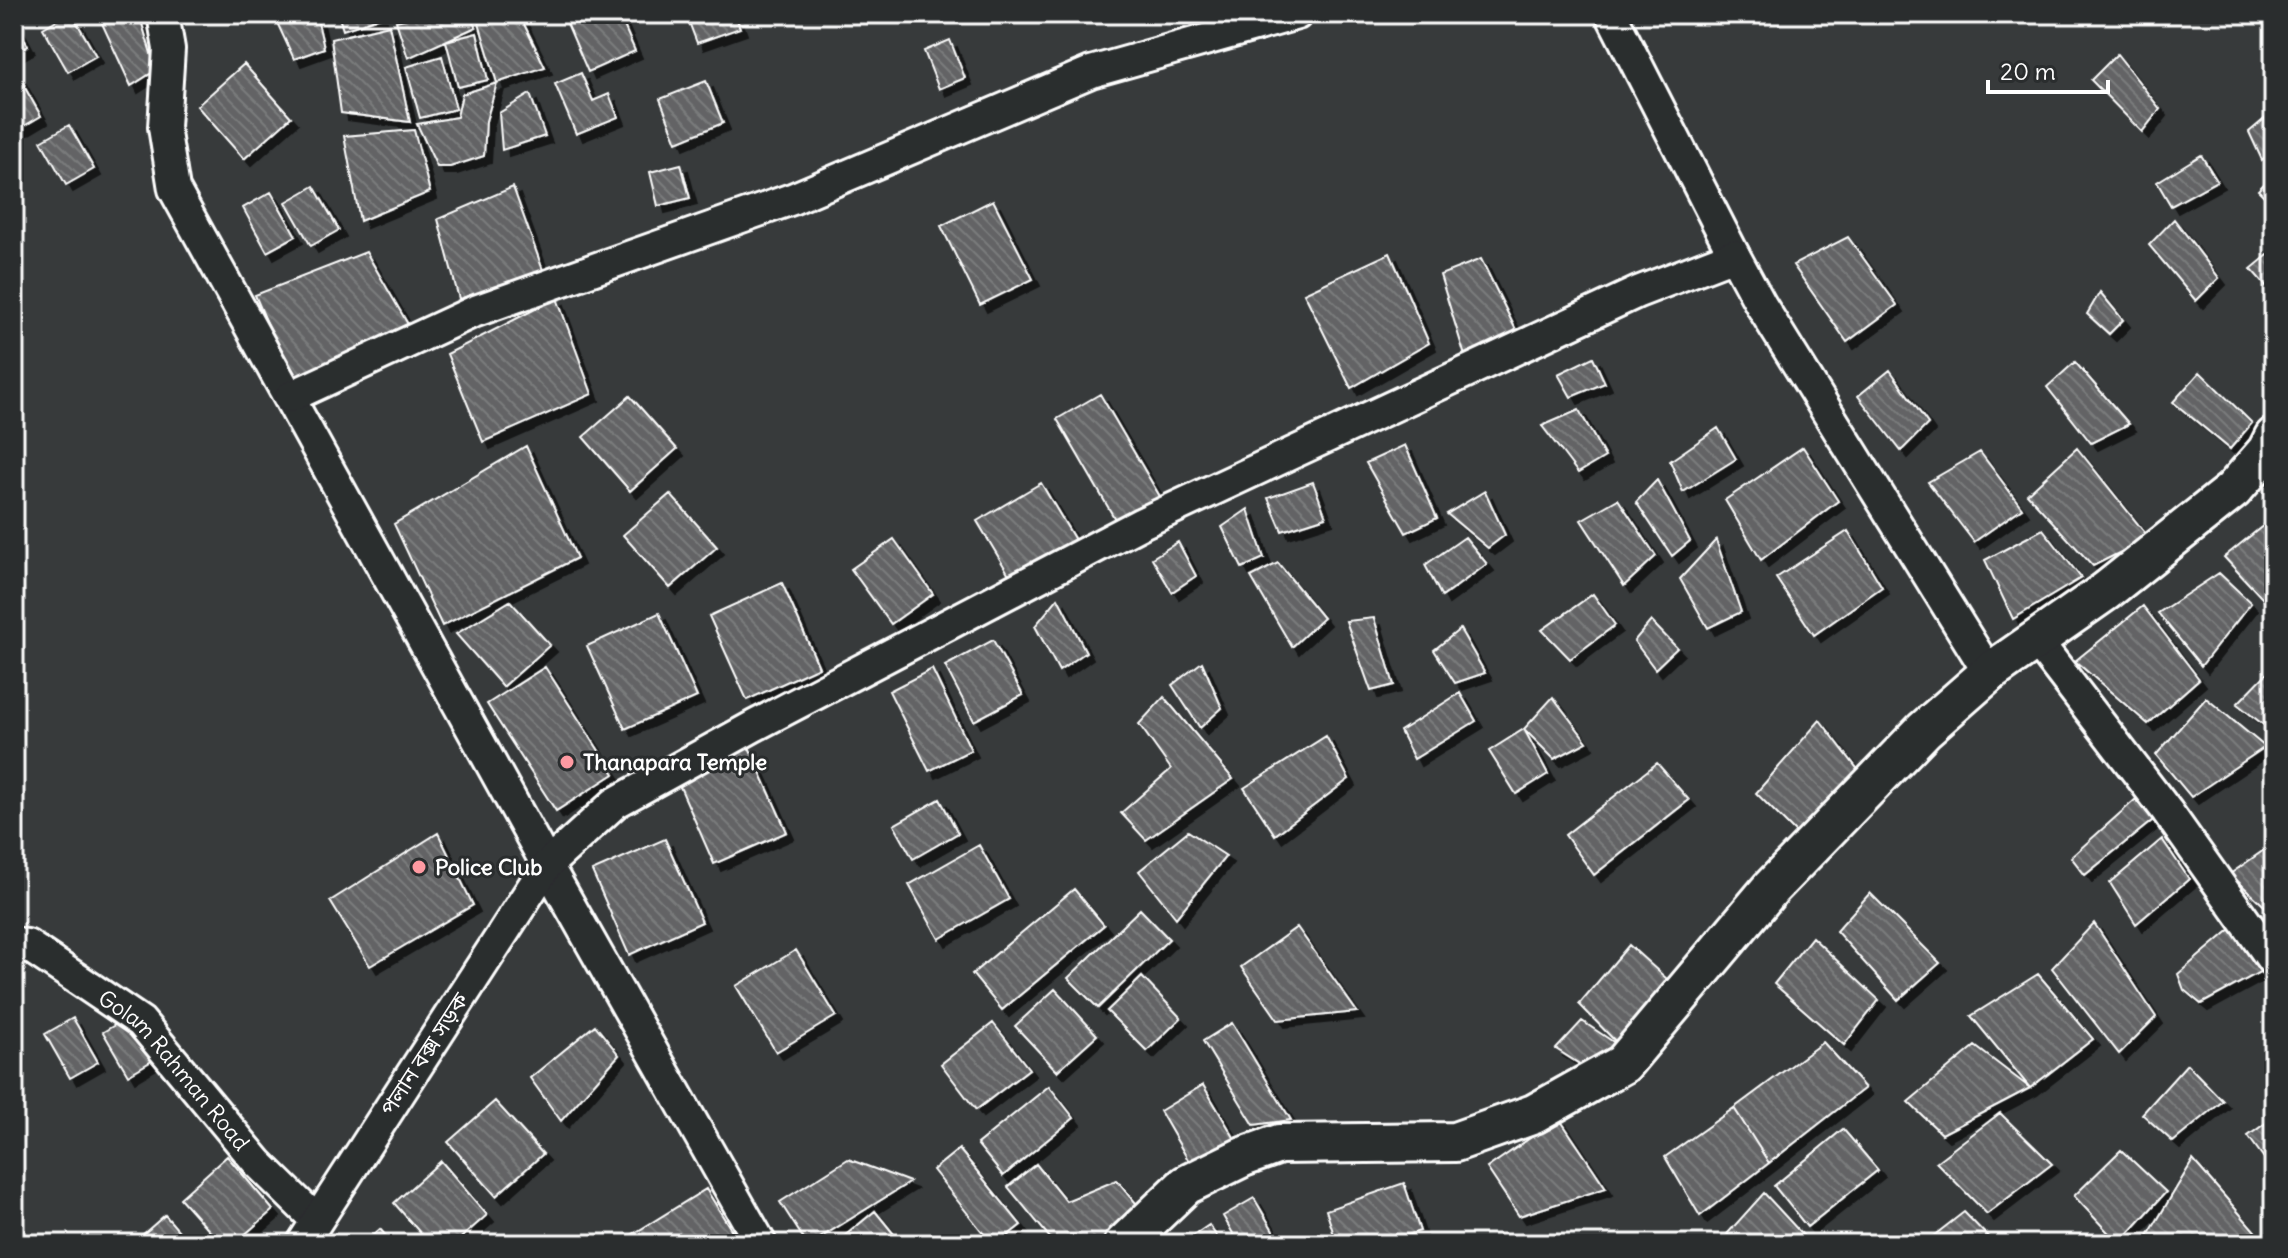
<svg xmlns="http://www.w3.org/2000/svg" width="2288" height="1258" font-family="Delius,'Noto Sans Bengali',sans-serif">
  <defs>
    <pattern id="building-back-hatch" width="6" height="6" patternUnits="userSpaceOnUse" patternTransform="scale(2)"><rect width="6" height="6" fill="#636465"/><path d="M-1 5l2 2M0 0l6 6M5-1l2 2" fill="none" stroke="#7a7b7c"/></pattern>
    <filter id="shadow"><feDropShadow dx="7" dy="7" stdDeviation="0" flood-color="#0009"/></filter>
  </defs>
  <rect width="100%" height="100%" fill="#373a3b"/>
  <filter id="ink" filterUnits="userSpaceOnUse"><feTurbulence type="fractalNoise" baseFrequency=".0125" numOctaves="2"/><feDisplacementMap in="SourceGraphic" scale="16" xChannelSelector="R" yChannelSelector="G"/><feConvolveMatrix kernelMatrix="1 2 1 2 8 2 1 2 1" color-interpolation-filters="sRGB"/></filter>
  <g filter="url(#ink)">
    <path fill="url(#building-back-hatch)" stroke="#fff" stroke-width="2" filter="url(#shadow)" d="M67,14H72L96,56L68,72L43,28Z
      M109,14H139L156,70L131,86L100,19Z
      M273,14H316L324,48L294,59Z
      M338,14H380L381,17L343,30Z
      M426,14H466L476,27L408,58L396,21Z
      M495,14H519L545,67L497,83L478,20Z
      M563,14H619L635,51L588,72Z
      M686,14H735L740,28L697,43Z
      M14,20L28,46L14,54Z
      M389,25L410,122L341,113L331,39Z
      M477,33L488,80L458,87L446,41Z
      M950,40L965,78L939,89L924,51Z
      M2117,54L2160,109L2142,132L2091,80Z
      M442,56L456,109L420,118L406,67Z
      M244,64L291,117L244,159L197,106Z
      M16,72L41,116L14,132V73Z
      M581,73L593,101L609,94L618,117L576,134L555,84Z
      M706,81L723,123L677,142L660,99Z
      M497,83L486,121L484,156L450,167H437L417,124L457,117L462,94Z
      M530,94L545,136L502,150L499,113Z
      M2274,111V149L2262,160L2249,132Z
      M69,125L94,169L66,185L41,141Z
      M414,130L430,192L360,221L344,136Z
      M2201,155L2217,181L2171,206L2157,182Z
      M681,164L690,198L658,206L650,172Z
      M2274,174V206L2258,190Z
      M314,186L339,230L311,246L286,202Z
      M513,187L544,273L459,299L438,219Z
      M271,192L296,236L267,252L243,208Z
      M993,200L1033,279L980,305L941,226Z
      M2174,219L2219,278L2196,301L2149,245Z
      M1848,237L1897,305L1847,342L1793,265Z
      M2274,250V292L2273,294L2251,269Z
      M366,252L409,326L291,379L255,295Z
      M1390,253L1429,343L1351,388L1304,293Z
      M1481,259L1517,332L1465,356L1440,275Z
      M2100,292L2123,320L2109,334L2087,314Z
      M557,298L592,394L483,442L447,354Z
      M1593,357L1605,383L1571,397L1558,374Z
      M2075,362L2129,424L2091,443L2047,387Z
      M1890,370L1928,424L1901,451L1858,396Z
      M2200,372L2252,423L2230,449L2173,402Z
      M1100,394L1162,500L1119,526L1057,419Z
      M630,396L677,449L630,491L583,437Z
      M1579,410L1605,457L1578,473L1542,426Z
      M1718,428L1736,459L1683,492L1670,461Z
      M1405,445L1437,518L1406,533L1366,463Z
      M526,446L577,558L442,626L394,524Z
      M1803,447L1838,501L1761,560L1725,500Z
      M2077,448L2149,538L2093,566L2027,494Z
      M1980,452L2022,508L1974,542L1928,482Z
      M1657,480L1690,541L1672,556L1636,502Z
      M1313,482L1326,517L1282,531L1268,498Z
      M1041,483L1075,540L1011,578L977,521Z
      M1485,491L1505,535L1488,548L1447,514Z
      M670,494L717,547L670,588L623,535Z
      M1618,499L1656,556L1624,586L1581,520Z
      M1248,509L1264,558L1242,568L1222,527Z
      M2264,525L2274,537V611L2224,557Z
      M2043,529L2081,578L2013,619L1985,560Z
      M1848,531L1882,587L1814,635L1776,578Z
      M1465,537L1487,564L1442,597L1425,565Z
      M894,539L933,594L891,624L851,569Z
      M1716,540L1741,612L1708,628L1680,579Z
      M1178,542L1196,576L1172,592L1152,558Z
      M1278,563L1323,618L1292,647L1251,577Z
      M2219,573L2251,603L2201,666L2158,613Z
      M782,583L819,667L747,700L709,616Z
      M1593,594L1615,625L1570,659L1542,630Z
      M1058,598L1086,652L1059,671L1035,626Z
      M510,601L550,645L503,687L456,634Z
      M2143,606L2199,679L2148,724L2075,661Z
      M659,613L697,697L625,729L587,646Z
      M1374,618L1394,685L1371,691L1346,621Z
      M1651,621L1677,648L1655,669L1634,641Z
      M1460,629L1485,673L1455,683L1434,650Z
      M993,640L1023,695L974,721L945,666Z
      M1202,662L1222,708L1200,728L1172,685Z
      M545,667L614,774L556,811L487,704Z
      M932,669L971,750L929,771L889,691Z
      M2271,669L2274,671V718L2265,726L2237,704Z
      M1460,693L1476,721L1414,759L1400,731Z
      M1164,697L1233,779L1146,840L1121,813L1171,769L1139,724Z
      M1553,697L1587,742L1554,759L1524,729Z
      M2206,698L2265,747L2191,797L2156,755Z
      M1820,720L1862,775L1802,839L1756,793Z
      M1524,729L1548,774L1516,794L1489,751Z
      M1326,736L1349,779L1275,835L1244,788Z
      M749,747L787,832L714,864L677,780Z
      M1657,763L1689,800L1594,875L1565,835Z
      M940,799L958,833L913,859L894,825Z
      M2136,799L2153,820L2085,875L2071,857Z
      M1188,831L1226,856L1176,918L1139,871Z
      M438,833L473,905L370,966L330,901Z
      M665,839L702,922L629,955L592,871Z
      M2162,839L2189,879L2136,924L2110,883Z
      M2274,843V915L2230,874Z
      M979,845L1009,899L939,939L909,885Z
      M1074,889L1104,925L1002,1010L972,974Z
      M1870,893L1940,963L1898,1000L1836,931Z
      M1140,909L1169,939L1098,1008L1068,978Z
      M2094,923L2156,1017L2119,1054L2052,968Z
      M1297,927L1357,1012L1278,1020L1241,967Z
      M2232,928L2260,972L2201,1004L2184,990L2178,974Z
      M1812,937L1879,1000L1844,1045L1774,984Z
      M1629,945L1677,988L1621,1047L1579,1004Z
      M796,950L836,1016L776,1052L736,986Z
      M2038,974L2093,1039L2030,1088L1971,1016Z
      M1142,977L1181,1018L1147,1051L1107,1011Z
      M1055,989L1097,1035L1057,1071L1015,1026Z
      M130,1016L155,1059L128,1075L103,1032Z
      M73,1018L98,1062L70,1078L45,1034Z
      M1582,1021L1621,1047L1589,1070L1556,1049Z
      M993,1023L1029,1069L976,1110L941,1064Z
      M1232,1023L1291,1120L1254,1125L1203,1041Z
      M595,1025L619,1055L561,1121L530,1078Z
      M1823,1042L1865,1088L1769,1163L1734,1108Z
      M1975,1046L2030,1088L1942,1134L1908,1102Z
      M2187,1064L2223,1101L2173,1142L2142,1114Z
      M1203,1085L1238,1144L1194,1170L1160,1111Z
      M1049,1086L1074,1118L1003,1176L977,1144Z
      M495,1101L543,1154L496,1196L448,1142Z
      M1734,1108L1769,1163L1700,1216L1665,1157Z
      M2000,1113L2052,1164L1987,1214L1936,1162Z
      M2274,1117V1172L2248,1136Z
      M1559,1118L1606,1188L1519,1216L1487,1168Z
      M1843,1129L1878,1170L1807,1227L1774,1186Z
      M959,1149L1021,1225L997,1244H992L933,1170Z
      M2121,1150L2166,1192L2119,1244L2074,1196Z
      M227,1156L273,1210L234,1244H221L180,1198Z
      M848,1159L910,1182L810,1244H807L780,1202Z
      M2193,1160L2266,1244H2143Z
      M441,1161L487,1215L454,1244H430L394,1203Z
      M1036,1164L1066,1201L1117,1180L1140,1208L1097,1244H1055L1008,1187Z
      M1404,1183L1420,1231L1381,1244H1337L1326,1210Z
      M706,1189L740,1244H623L622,1241Z
      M1764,1193L1811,1244H1740L1727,1234Z
      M1254,1198L1281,1244H1239L1223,1216Z
      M875,1211L897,1238L890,1244H835Z
      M1964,1212L1995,1244H1923Z
      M165,1215L190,1244H132Z
      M1209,1225L1222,1244H1181Z
      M380,1229L393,1244H363Z"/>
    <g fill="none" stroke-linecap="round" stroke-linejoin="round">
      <g stroke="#fff" stroke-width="36">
        <g id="minor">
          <path d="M163,14L169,49L164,127L174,189L547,865L761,1244"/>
          <path d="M1611,14L1734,255"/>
          <path d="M290,397L473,312L792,199L1091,72L1297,14"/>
          <path d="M2036,640L2167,811L2274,962"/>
          <path id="s1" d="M14,943L27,945L141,1022L258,1163L316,1220"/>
          <path d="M302,1244L547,865L615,803L754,726L1142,523L1638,292L1734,255L1761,305L1989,673"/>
        </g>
      </g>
      <g stroke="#fff" stroke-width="44">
        <path id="tertiary" d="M1124,1244L1186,1185L1243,1157L1279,1144L1455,1142L1534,1114L1623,1064L1771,888L1924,730L1989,673L2106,591L2233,490L2267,451L2274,437"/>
      </g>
      <use href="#minor" stroke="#2a2d2e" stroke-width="30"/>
      <use href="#tertiary" stroke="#2a2d2e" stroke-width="38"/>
    </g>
  </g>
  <g fill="#ff9aa2" stroke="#2a2d2e" stroke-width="3">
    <circle cx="567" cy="762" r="8"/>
    <circle cx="419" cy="867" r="8"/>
  </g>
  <g text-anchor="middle" stroke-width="6" stroke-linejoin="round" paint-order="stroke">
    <g font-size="22" font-weight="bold" fill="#fff" stroke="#2a2d2e" text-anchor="start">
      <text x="583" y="770">Thanapara Temple</text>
      <text x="435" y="875">Police Club</text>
    </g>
    <g font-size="22" fill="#fff" stroke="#2a2d2e">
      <text transform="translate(424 1054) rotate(-57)" y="8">পলান বক্স সড়ক</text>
      <text dy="8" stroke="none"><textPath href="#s1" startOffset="208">Golam Rahman Road</textPath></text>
    </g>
  </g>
  <rect width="2288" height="1258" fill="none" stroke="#2a2d2e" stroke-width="48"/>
  <rect x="24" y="24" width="2240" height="1210" fill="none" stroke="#fff" stroke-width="3" filter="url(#ink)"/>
  <path d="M1988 80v12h120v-12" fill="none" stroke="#ffffff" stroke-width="4"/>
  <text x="2000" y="80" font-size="24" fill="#ffffff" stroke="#2a2d2e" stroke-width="6" paint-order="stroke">20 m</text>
</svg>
